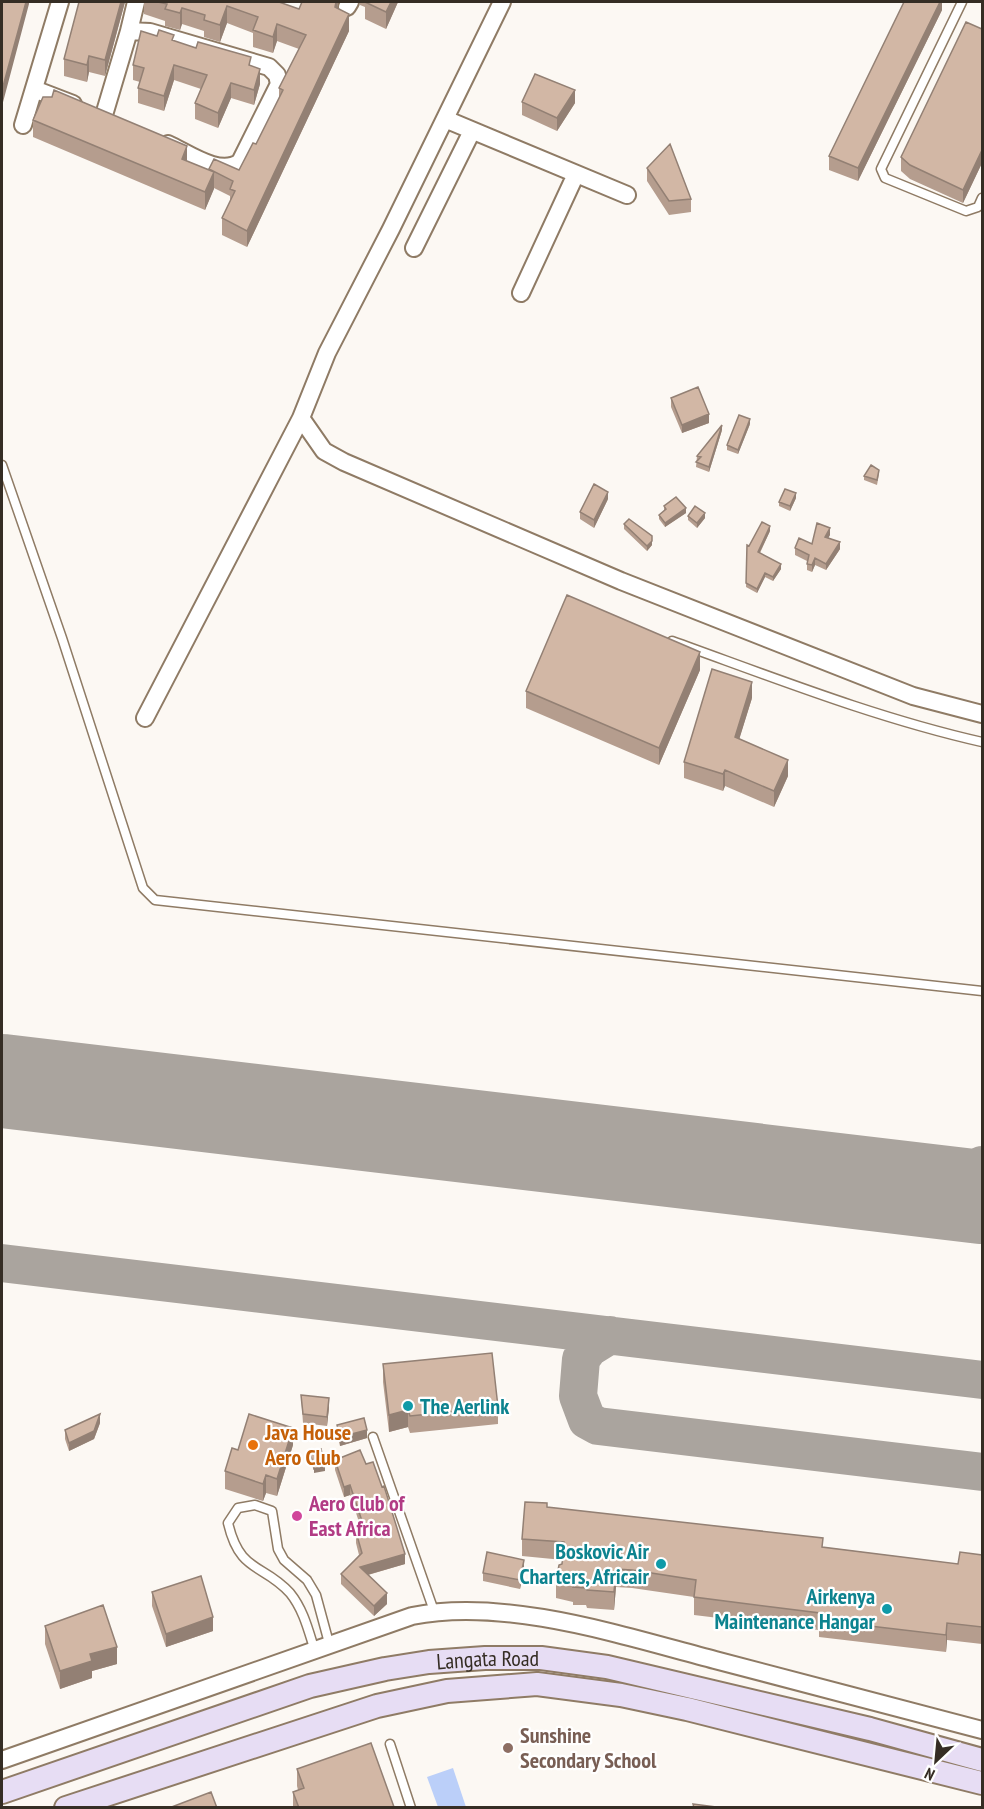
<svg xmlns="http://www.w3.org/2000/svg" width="984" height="1809" font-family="'PT Sans Narrow',sans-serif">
  <rect width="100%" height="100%" fill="#fcf8f3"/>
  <path fill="#bbcff9" d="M453,1768L466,1807H438L427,1777Z"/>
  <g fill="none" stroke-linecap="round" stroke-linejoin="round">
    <path stroke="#aaa49e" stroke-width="38" d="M2,1086L56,1087
      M972,1174L982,1165
      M2,1263L982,1380
      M610,1335L589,1348L581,1359L578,1396L587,1420L598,1426L982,1472"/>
    <path stroke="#aaa49e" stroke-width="94" d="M2,1081L982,1197"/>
    <g stroke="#8f7b65" stroke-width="11">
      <path id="lane" d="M962,2L881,169L885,178L966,211L978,207L982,198
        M2,465L62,638L143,888L155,900L982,991
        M672,641C775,678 876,718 982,742
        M373,1437L434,1611
        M314,1648C308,1629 303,1609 290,1593C263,1563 240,1574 228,1523L238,1508L255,1505L272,1511L278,1549L284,1560L307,1580L316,1595L329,1643
        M390,1744L411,1808"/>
    </g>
    <g stroke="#8f7b65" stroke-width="20">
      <path id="street" d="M502,2L391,229L327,353L301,418L324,451L344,462L621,581L913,696L982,714
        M347,7L350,2
        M129,31L136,2
        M34,89L73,104
        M104,115L129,31L150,32L269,67L277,75L279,84L240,162C220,177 188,153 168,144
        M445,119L627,195
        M23,125L60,2
        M414,248L472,131
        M521,293L576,174
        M145,718L301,418
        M2,1760L412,1616C506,1597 623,1636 715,1660C804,1683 893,1707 982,1730"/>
    </g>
    <g stroke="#8f7b65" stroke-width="26">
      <g id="secondary">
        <path id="s1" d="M2,1792L310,1686L385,1669L429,1662L485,1658H541L607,1667L870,1729L982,1760"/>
        <path d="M66,1808L377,1706L447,1691L537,1684L621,1695L687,1709L982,1783"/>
      </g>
    </g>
    <use href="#lane" stroke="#fff" stroke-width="8"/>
    <use href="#street" stroke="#fff" stroke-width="16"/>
    <use href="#secondary" stroke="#e7ddf4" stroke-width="22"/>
  </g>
  <path fill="#b59d8e" d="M79,2H125L105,76L89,72L87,82L64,76V59Z
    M144,2H279L299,9L302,2H338L337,8L349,31L247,247L222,235V218L230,202V196L214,188L205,210L33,137V120L187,161L209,170V169L239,170L256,144L279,99V88L299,49L277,41L273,53L253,47V33L227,23L220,42L204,37V31L182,24L180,30L165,26V21L144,14Z
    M360,2H398L386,29L365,19V7L360,5Z
    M942,2V10L858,181L829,170V156Z
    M982,29V163L963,203L910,179L901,171V157Z
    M157,36L174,41L251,66L260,84L254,105L231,98L218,128L195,119V103L201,89L174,80L164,111L138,103V88L140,82L133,80V65Z
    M522,102L575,103L557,131L522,115Z
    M647,168L691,199V212L669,215L647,181Z
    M671,398L709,423L682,433L671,407Z
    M750,424L738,454L727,450V445Z
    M722,430L709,472L696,467L697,456Z
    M879,474L877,485L864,480V476Z
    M796,498L790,511L779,506V502Z
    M608,499L594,528L580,519V512Z
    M664,506L686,513L665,527L659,519V515L664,511Z
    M688,516L705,518L697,528L688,520Z
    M624,524L652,545L647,551L624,529Z
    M770,531L760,553L781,569L773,581L765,577L757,593L746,587L747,545L749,546Z
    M830,535L828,538L840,549L826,570L815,565L812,572L807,570V561L795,555V548L812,544Z
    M700,670L659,765L526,708V691Z
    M752,698L739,739L788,776L774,807L725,786L723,791L684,778V762Z
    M383,1364L498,1407V1424L410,1433L408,1427L389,1432L383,1382Z
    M301,1395L329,1407L327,1426L303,1423Z
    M100,1423L94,1439L69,1451L65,1439V1430Z
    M337,1425L367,1438L340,1446L337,1434Z
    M293,1445L277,1496L266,1493L263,1501L225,1489V1471L238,1450Z
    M335,1460L405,1564L368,1575L387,1604L374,1616L341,1584V1574L359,1555L356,1543V1532L362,1531L350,1495L344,1497L335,1470Z
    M547,1507L823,1547L958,1564L982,1555V1644L947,1640L946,1652L819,1637V1630L694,1615V1597L632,1588L616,1587L614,1610L587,1608L586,1605H573V1602L556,1598V1580L562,1564L563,1560L522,1556V1539Z
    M524,1568L520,1589L483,1581V1573Z
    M152,1592L213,1631L166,1647L152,1606Z
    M45,1626L117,1664L92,1671V1678L60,1689L45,1644Z
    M297,1769L394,1807L293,1808V1792L298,1790L297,1786Z"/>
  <path fill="#938074" d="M26,2H29V4L2,106V90Z
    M121,2H125L105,76V60Z
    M336,2H338L335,24V7Z
    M391,2H398L386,29V12Z
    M940,2H942V10L858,181V168Z
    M227,6V23L220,42V25Z
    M182,8V24L180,30V13Z
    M349,14V31L247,247V231Z
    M277,24V41L273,53V37Z
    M89,56V72L87,82V65Z
    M174,65V80L164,111V96Z
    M260,69V84L254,105V90Z
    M231,83V98L218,128V113Z
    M575,90V103L557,131V118Z
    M187,146V164L182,159Z
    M982,150V163L963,203V190Z
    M214,172V189L205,210V192Z
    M709,414V423L682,433V425Z
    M750,419V424L738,454V450Z
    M722,425V430L709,472V467Z
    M608,492V499L594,528V520Z
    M796,493V498L790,511V506Z
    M686,508V513L665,527V523Z
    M705,513V518L697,528V523Z
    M770,526V531L758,556V552Z
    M830,528V535L825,544V537Z
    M652,541V545L647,551V546Z
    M840,542V549L826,570V564Z
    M815,558V565L812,572V565Z
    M781,564V569L773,581V577Z
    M765,573V577L757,593V589Z
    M700,652V670L659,765V748Z
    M752,682V698L735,753V737Z
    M788,760V776L774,807V791Z
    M725,770V786L723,791V774Z
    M329,1398V1407L327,1426V1417Z
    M408,1410V1427L389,1432V1415Z
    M100,1414V1423L94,1439L69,1451V1443Z
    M293,1428V1445L277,1496V1479Z
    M367,1430V1438L340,1446V1437Z
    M325,1466V1471L314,1473V1469Z
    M266,1475V1493L263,1501V1484Z
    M350,1485V1495L344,1497V1487Z
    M405,1554V1564L360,1577V1567Z
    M524,1560V1568L520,1589V1580Z
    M616,1569V1587L614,1610V1592Z
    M387,1593V1604L374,1616V1606Z
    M213,1617V1631L166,1647V1634Z
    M947,1623V1640L946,1652V1635Z
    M117,1647V1664L92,1671V1678L60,1689V1671L90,1654Z"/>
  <path fill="#d2b7a5" stroke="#938074" stroke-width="1.5" d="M2,2H26L2,90Z
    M79,2H121L105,60L89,56L87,65L64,59Z
    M158,2H279L299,9L302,2H336L335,7L349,14L247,231L222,218L235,191L230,189L233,181L209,169L214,159L239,170L253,143L256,144L283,90L279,88L306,35L277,24L273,37L253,30L258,17L227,6L220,25L204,20L205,15L182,8L180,13L165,9L167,4Z
    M365,2H391L386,12Z
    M904,2H940L858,168L829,156Z
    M966,22L982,29V150L963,190L910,165L901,157Z
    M159,30L174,35L172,40L196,48L198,42L251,57L249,65L260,69L254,90L231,83L218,113L195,103L207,75L174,65L164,96L138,88L144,68L133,65L141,31L157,36Z
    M535,74L575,90L557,118L522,102Z
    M54,90L187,146L182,159L214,172L205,192L33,120L43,97H52Z
    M670,144L691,199L669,201L647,168Z
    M698,387L709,414L682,425L671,398Z
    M739,415L750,419L738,450L727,445Z
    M722,425L709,467L696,462L701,457L697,456Z
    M871,465L879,470L877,480L864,476Z
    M594,484L608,492L594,520L580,512Z
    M785,489L796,493L790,506L779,502Z
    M676,497L686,508L665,523L659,515L666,509L664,506Z
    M695,506L705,513L697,523L688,516Z
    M629,519L652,536V541L647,546L624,524Z
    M762,522L770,526L758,552L781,564L773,577L765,573L757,589L746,583L747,545L749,546Z
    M817,523L830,528L825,537L840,542L826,564L815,558L812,565L807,564L809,555L795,548L799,538L812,544Z
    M567,595L700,652L659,748L526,691Z
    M712,669L752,682L735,737L788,760L774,791L725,770L723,774L684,762Z
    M492,1353L498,1407L410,1416L408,1410L389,1415L383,1364Z
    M301,1395L329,1398L327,1417L303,1414Z
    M100,1414L94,1431L69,1443L65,1430Z
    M249,1414L293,1428L277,1479L266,1475L263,1484L225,1471L232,1448L238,1450Z
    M364,1418L367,1430L340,1437L337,1425Z
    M321,1449L325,1466L314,1469L310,1452Z
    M360,1450L366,1464L373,1462L382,1487L384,1486L405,1554L360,1567L387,1593L374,1606L341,1574L362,1553L356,1532L365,1530L350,1485L344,1487L335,1460Z
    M525,1502L547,1503V1507L823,1538L822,1547L958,1564L960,1552L982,1555V1627L947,1623L946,1635L819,1620L820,1613L694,1597L696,1580L632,1570L616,1569L614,1592L587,1590L586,1588L573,1587L574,1585L556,1580L559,1565L562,1564L564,1542L522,1539Z
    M487,1552L524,1560L520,1580L483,1573Z
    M201,1576L213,1617L166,1634L152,1592Z
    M103,1605L117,1647L90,1654L92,1661L60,1671L45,1626Z
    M371,1743L394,1807L299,1808L293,1792L304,1788L297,1769Z
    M211,1792L217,1808H169Z
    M693,1804L724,1808H694Z"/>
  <g fill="#0f9aa8" stroke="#fff" stroke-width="2">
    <circle cx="408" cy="1406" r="6"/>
    <circle cx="661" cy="1564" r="6"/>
    <circle cx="887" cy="1609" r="6"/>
  </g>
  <circle fill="#e8710a" stroke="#fff" stroke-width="2" cx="253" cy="1445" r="6"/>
  <circle fill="#d1479c" stroke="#fff" stroke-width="2" cx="297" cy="1516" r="6"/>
  <circle fill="#8d6e63" stroke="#fff" stroke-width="2" cx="508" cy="1748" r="6"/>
  <g text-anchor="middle" stroke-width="4.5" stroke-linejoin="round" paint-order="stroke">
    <g font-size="22" font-weight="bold" fill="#0d838f" stroke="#fff" text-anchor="end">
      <text x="420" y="1414" text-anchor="start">The Aerlink</text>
      <text x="649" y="1559">Boskovic Air<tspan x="649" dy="25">Charters, Africair</tspan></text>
      <text x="875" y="1604">Airkenya<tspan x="875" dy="25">Maintenance Hangar</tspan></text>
    </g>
    <g font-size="22" font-weight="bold" fill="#c56008" stroke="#fff" text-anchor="start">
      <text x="265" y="1440">Java House<tspan x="265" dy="25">Aero Club</tspan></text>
    </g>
    <g font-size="22" font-weight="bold" fill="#b23c85" stroke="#fff" text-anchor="start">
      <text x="309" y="1511">Aero Club of<tspan x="309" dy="25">East Africa</tspan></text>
    </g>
    <g font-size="22" fill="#352d24" stroke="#fff">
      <text dy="8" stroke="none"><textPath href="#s1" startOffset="506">Langata Road</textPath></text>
    </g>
    <g font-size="22" font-weight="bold" fill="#785e54" stroke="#fff" text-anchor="start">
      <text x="520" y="1743">Sunshine<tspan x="520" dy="25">Secondary School</tspan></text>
    </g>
  </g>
  <rect width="984" height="1809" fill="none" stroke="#352d24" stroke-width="6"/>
  <g transform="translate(936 1761) rotate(206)" stroke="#ffffff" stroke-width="4.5" paint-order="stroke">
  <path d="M0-4.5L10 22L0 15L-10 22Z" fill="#352d24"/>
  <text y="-9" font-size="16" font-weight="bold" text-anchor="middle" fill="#352d24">N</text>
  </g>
</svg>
